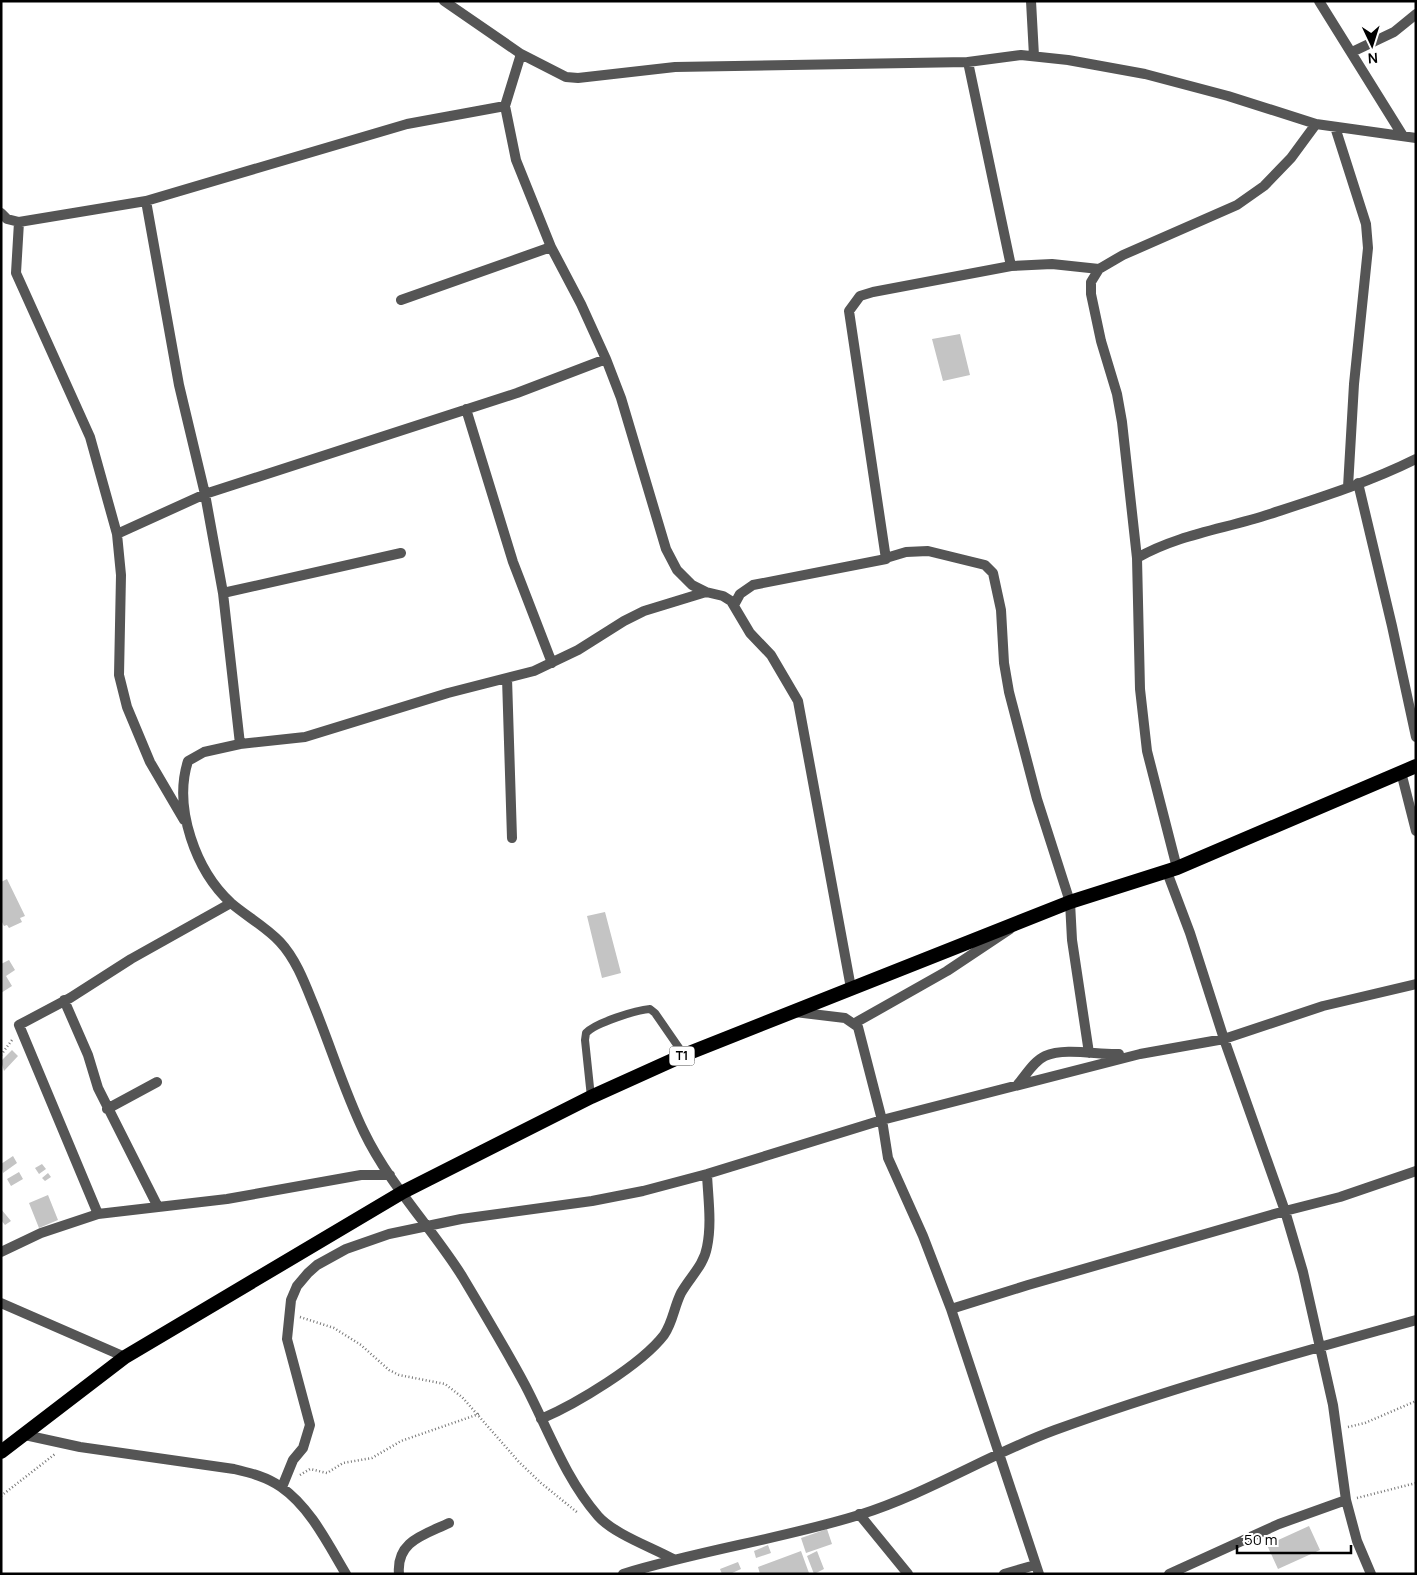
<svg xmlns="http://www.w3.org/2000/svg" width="1417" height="1575" font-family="Manrope,sans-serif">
  <rect width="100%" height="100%" fill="#fff"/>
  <path fill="#c4c4c4" d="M960,334L970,375L943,381L932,339Z
    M7,879L25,916L20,918L22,922L9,928L7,925L4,926L1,920V882Z
    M605,912L621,973L602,978L587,916Z
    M9,960L15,970L6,976L12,986L1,993V964Z
    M12,1050L18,1056L4,1071L1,1061Z
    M13,1156L17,1163L3,1173L1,1164Z
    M42,1164L46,1169L39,1174L35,1168Z
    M19,1172L23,1179L11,1186L7,1179Z
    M48,1173L51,1177L45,1181L42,1178Z
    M48,1195L58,1220L39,1228L29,1203Z
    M1,1209L11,1221L5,1225L1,1220Z
    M1309,1526L1320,1550L1278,1569L1267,1545Z
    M827,1529L832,1544L806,1553L801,1538Z
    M768,1545L771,1553L756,1558L754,1551Z
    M801,1551L809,1573L760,1574L758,1567Z
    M817,1551L824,1569L814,1574L807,1556Z
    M738,1562L741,1569L730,1574H722L720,1569Z"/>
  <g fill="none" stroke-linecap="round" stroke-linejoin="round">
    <path stroke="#777" stroke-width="2.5" stroke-dasharray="1 2.5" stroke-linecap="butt" d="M1,1055L12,1040
      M300,1317L334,1328L361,1345L389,1370L399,1375L445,1384L462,1397L519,1462L541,1483L578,1513
      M1348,1427L1365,1423L1416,1401
      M300,1475L310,1469L327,1473L343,1463L372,1458L401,1441L479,1414
      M1,1496L55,1454
      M1357,1498L1416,1483"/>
    <path stroke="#555" stroke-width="8" d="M591,1097L585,1040L586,1033C595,1023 636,1010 650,1009L655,1013L684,1055"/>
    <path stroke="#555" stroke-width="10" d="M444,1L521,54
      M1031,1L1034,56
      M1319,1L1403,136
      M1352,52L1394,32L1416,14
      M968,62L1011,266
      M1335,127L1366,224L1368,248L1354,384L1348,487
      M1,213L7,219L19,222L146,201
      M19,222L16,273L90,437L117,534L121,575L119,675L127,707L150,762L184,820
      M401,300L551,247
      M466,409L513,562L552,663
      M1358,483L1392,626L1416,737
      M117,534L205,494L517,393L606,359
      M886,558L906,552L928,551L985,565L993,573L1001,610L1004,663L1009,692L1037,799L1070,902L1072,940L1089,1053
      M1137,558C1179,534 1225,529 1270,514C1319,498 1370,482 1416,459
      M223,593L401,553
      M734,605L740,594L753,585L886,559L849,311L860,296L873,292L1011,266L1052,264L1099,269
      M507,678L512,838
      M240,744L223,593L205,494L179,385L146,201L407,124L505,106
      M1401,772L1416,831
      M1177,868L1147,751L1140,689L1137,558L1122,422L1117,394L1101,341L1091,294V282L1099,269L1123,255L1237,205L1264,186L1291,158L1316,124
      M1167,872L1190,933L1224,1039L1285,1211L1303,1272L1333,1405L1346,1500L1357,1541L1371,1574
      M851,988L798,701L771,655L750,633L731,601L723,596L706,592L692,585L677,570L666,549L621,398L606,359L581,304L551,247L516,160L505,106L521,54L566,77L578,78L675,67L968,62L1021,55L1068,60L1145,74L1228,96L1316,124L1416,138
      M64,1000L88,1055L98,1088L158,1207
      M795,1012L845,1018L858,1027L882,1120L888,1158L923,1236L951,1309L1039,1574
      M855,1023L947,971L1010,929
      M1018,1084C1026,1075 1034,1061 1045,1056C1066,1047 1097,1055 1119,1054
      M107,1109L157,1082
      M98,1214L19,1025L70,998L131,959L231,903
      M1,1252L41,1233L98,1214L227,1199L361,1175H390
      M951,1309L1028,1285L1285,1211L1340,1197L1416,1171
      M541,1419C576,1404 641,1365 664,1335C673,1322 674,1307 681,1293C690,1277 704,1265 707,1247C712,1223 708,1198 707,1174
      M25,1435L80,1447L234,1469C251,1473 267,1477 281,1487C310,1507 328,1544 346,1574
      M282,1487L293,1460L303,1448L310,1425L287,1339L291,1300L297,1286L308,1273L317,1265L346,1249L389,1234L461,1219L592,1201L643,1191L707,1174L882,1120L1140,1054L1224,1039L1323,1006L1416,984
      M859,1514L908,1574
      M673,1559C651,1547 614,1534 598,1516C565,1478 548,1429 525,1385C505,1348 483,1311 462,1276C431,1227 389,1184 364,1132C344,1091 330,1044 312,1001C304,981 295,958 280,942C266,927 246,916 231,903C196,871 173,808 188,761L204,752L240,744L305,737L448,693L534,671L578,650L624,621L644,611L706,592
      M399,1574C396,1541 424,1535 449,1523
      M623,1574C701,1550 781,1539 859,1515C929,1493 987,1455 1055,1430C1173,1387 1295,1354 1416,1320
      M1004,1574L1035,1565
      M1169,1574L1279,1524L1346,1500"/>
    <path stroke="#555" stroke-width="10" d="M1,1303L125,1357"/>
    <path stroke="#000" stroke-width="14" d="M1,1452L125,1357L403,1192L591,1097L684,1055L1070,902L1177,868L1416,766"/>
  </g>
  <g text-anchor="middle" stroke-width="4" stroke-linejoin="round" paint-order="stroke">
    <rect fill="#fff" stroke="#4c4c4c" stroke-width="1" x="669.5" y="1046.5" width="25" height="19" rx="4"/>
    <g font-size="12" font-weight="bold" fill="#000">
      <text x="682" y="1060">T1</text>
    </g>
  </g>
  <rect width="1417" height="1575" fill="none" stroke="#000000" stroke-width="5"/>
  <g transform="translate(1372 45) rotate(176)" stroke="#ffffff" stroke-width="4" paint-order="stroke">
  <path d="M0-4L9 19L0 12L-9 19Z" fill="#000000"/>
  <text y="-8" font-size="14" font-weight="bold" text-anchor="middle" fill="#000000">N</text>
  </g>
  <path d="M1237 1545v8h114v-8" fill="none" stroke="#000000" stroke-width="2.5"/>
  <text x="1244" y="1545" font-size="15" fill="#000000" stroke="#ffffff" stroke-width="4" paint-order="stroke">50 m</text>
</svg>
